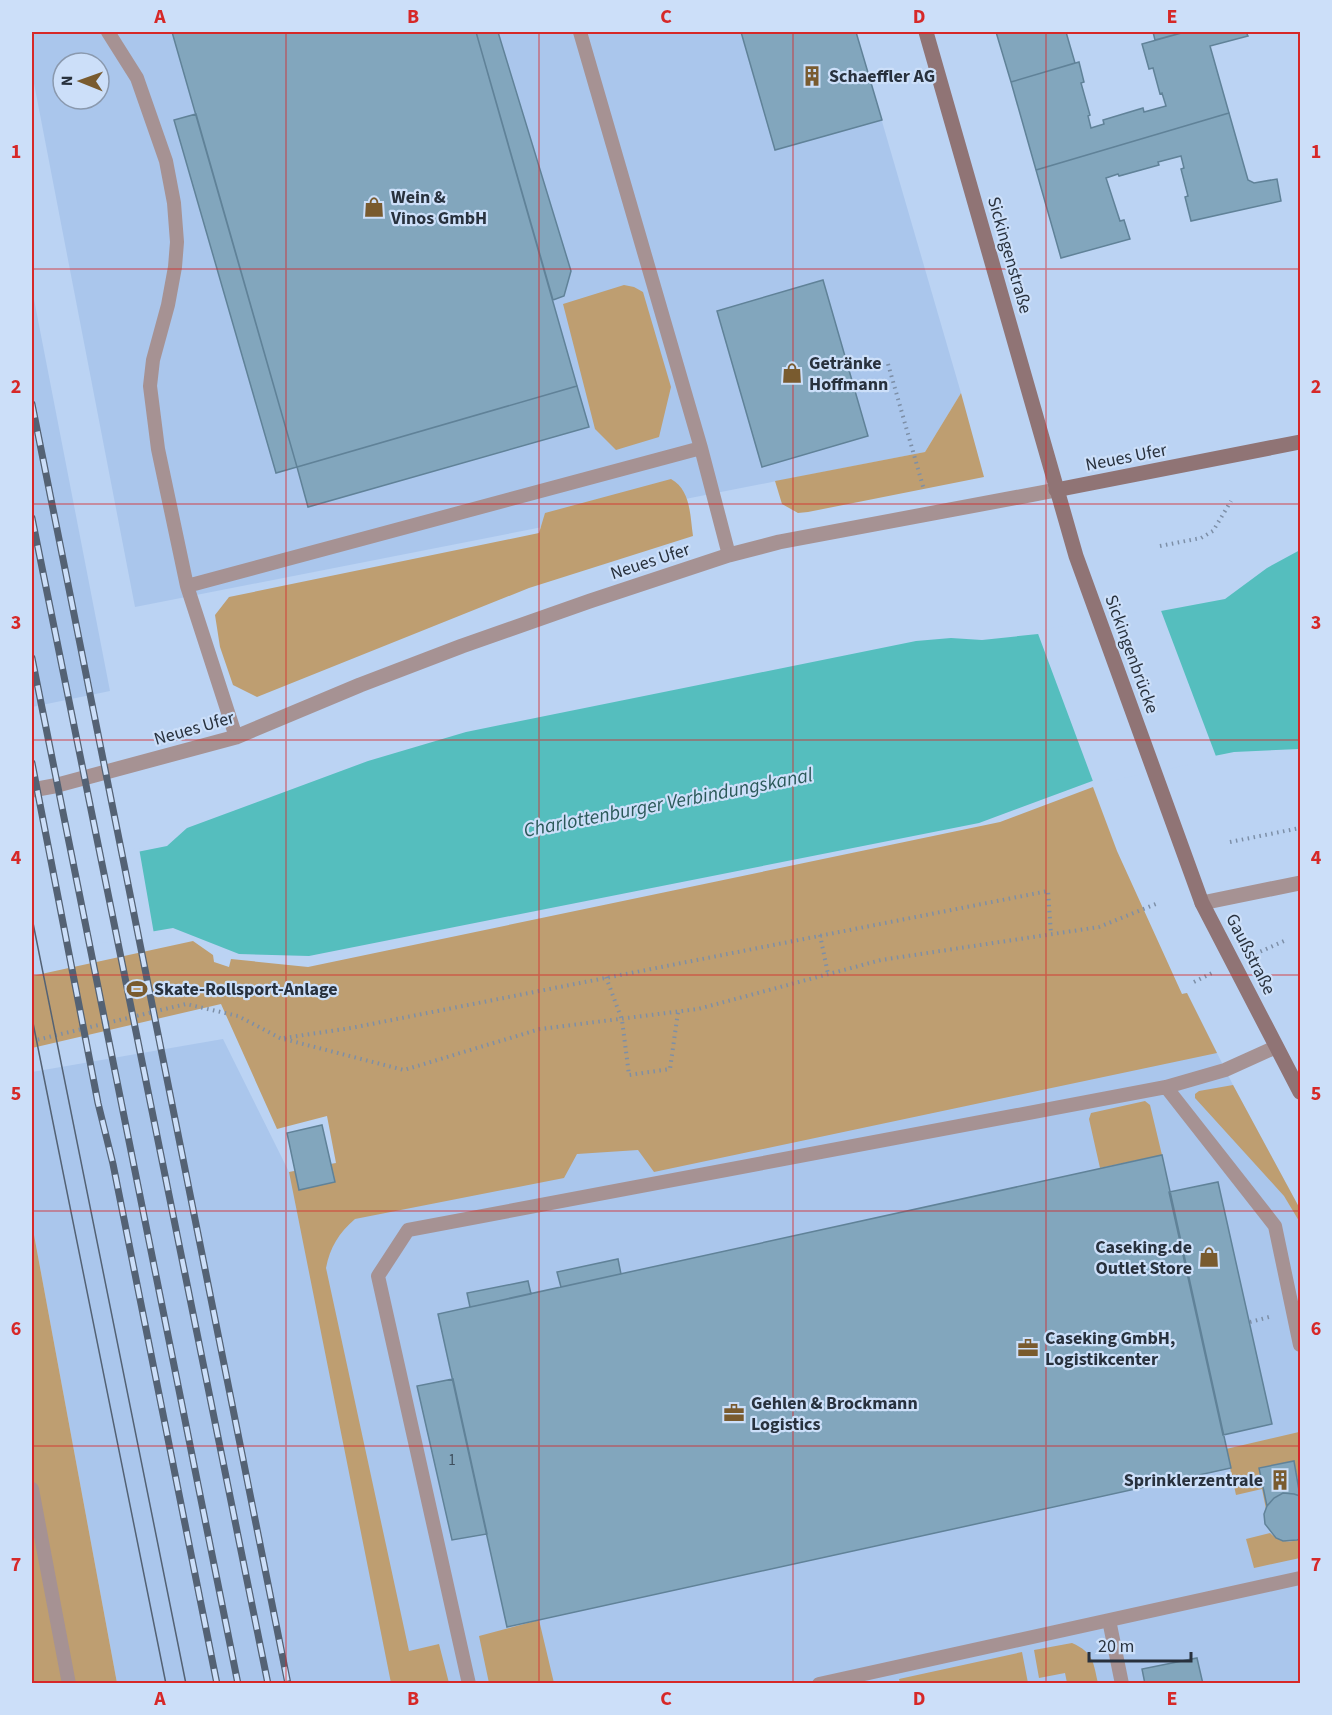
<svg xmlns="http://www.w3.org/2000/svg" width="1332" height="1715" font-family="'Source Sans 3',sans-serif">
  <rect width="100%" height="100%" fill="#bbd3f3"/>
  <path fill="#aac6ec" fill-rule="evenodd" d="M32,32H856L961,393L925,452L135,607L32,73ZM63,63H99V99H63Z
    M32,289L110,691L32,707Z
    M1187,993L1233,1085L1300,1209V1683H117L32,1224V1072L223,1039L289,1172Z"/>
  <path fill="#be9e71" d="M624,285L634,287L643,292L671,387L659,437L616,450L595,429L563,304Z
    M961,393L984,477L808,512L798,513L782,504L775,481L925,452Z
    M671,479C691,490 690,516 693,536L529,588L257,697L233,685L220,647L215,615L229,597L539,533L545,513Z
    M1093,787L1117,851L1182,994L1187,993L1217,1053L654,1172L638,1150L577,1154L564,1178L355,1219C339,1233 330,1247 326,1268L409,1651L439,1644L449,1683H391L289,1172L336,1163L327,1116L277,1129L221,1004L32,1048V976L193,941L213,955L214,962L229,967L231,959L308,967L1000,822Z
    M1233,1085L1300,1209V1227L1299,1221L1284,1196L1195,1098V1094L1199,1091Z
    M1145,1101L1150,1105L1162,1155L1100,1168L1089,1119L1091,1113Z
    M32,1224L117,1683H32Z
    M1299,1432L1300,1491L1294,1461L1259,1468L1267,1506L1266,1509L1262,1489L1236,1495L1226,1449Z
    M1270,1533C1279,1541 1289,1544 1300,1539V1558L1254,1568L1246,1539Z
    M539,1620L554,1683H489L479,1636Z
    M1072,1643C1094,1653 1093,1662 1098,1683H1067L1065,1673L1039,1678L1034,1650Z
    M1022,1652L1028,1683H900L899,1679Z"/>
  <path fill="#55bebe" d="M1300,550V749L1234,752L1095,780L979,823L309,956L239,954L173,928L32,952V873L167,846L187,828L368,761L466,732L916,641L951,638L982,640L1038,634L1225,599L1267,568Z"/>
  <path fill="#bbd3f3" d="M1160,608L1217,759L1094,784L1037,631Z
    M139,848L154,934L32,955V870Z"/>
  <path fill="#82a6bd" stroke="#608298" stroke-width="1.5" d="M172,32H476L577,386L297,467Z
    M476,32H498L571,271L564,296L553,300Z
    M741,32H856L882,120L775,150Z
    M996,32H1066L1075,63L1011,82Z
    M1153,32H1185L1155,40Z
    M1185,32H1246L1248,36L1210,46L1229,113L1036,170L1011,82L1079,62L1084,82L1081,83L1090,115L1088,116L1091,128L1104,124L1103,120L1143,108L1144,112L1166,106L1162,93L1160,94L1153,68L1149,69L1142,44Z
    M1229,113L1248,180L1254,183L1277,179L1281,201L1191,221L1185,197L1188,196L1181,169L1184,168L1181,156L1158,162L1159,165L1119,176L1118,174L1106,178L1120,221L1124,220L1130,239L1061,258L1036,170Z
    M196,114L297,467L276,473L174,120Z
    M823,280L868,436L762,467L717,311Z
    M577,386L589,427L308,507L297,467Z
    M322,1125L335,1182L299,1190L287,1133Z
    M1162,1155L1231,1468L507,1627L438,1314Z
    M1218,1182L1272,1424L1223,1435L1169,1192Z
    M618,1259L621,1274L561,1287L557,1272Z
    M528,1281L531,1294L470,1307L467,1293Z
    M453,1379L487,1534L452,1540L417,1386Z
    M1294,1461L1300,1496L1294,1494L1283,1493L1274,1498L1267,1506L1259,1468Z
    M1283,1493L1294,1494L1300,1496V1539L1297,1540L1283,1541L1276,1538L1265,1524L1264,1514L1267,1506L1274,1498Z
    M1197,1658L1203,1684H1145L1142,1669Z"/>
  <g fill="none" stroke-linecap="round" stroke-linejoin="round">
    <path stroke="#7d8fa7" stroke-width="4" stroke-dasharray="1.5 4.5" stroke-linecap="butt" d="M888,364L924,490
      M1160,546L1201,538L1213,531L1231,501
      M1230,842L1300,828
      M820,935L828,974
      M1255,954L1284,941
      M606,977L622,1020L629,1075L670,1069L678,1012
      M1194,982L1212,973
      M284,1038L351,1028L1048,891L1051,934
      M32,1041L186,1004L238,1016L280,1038L404,1070L540,1029L698,1009L881,960L1099,927L1156,904
      M1250,1322L1269,1317"/>
    <path stroke="#a69293" stroke-width="14" d="M108,32L137,78L166,161L174,203L177,242L175,267L168,305L153,360L150,386L158,449L187,586L236,737
      M580,32L701,448
      M187,586L701,448L729,555
      M1166,1087L1275,1226L1300,1345
      M32,1489L69,1684
      M1109,1620L1122,1684
      M469,1684L378,1276L408,1230L1166,1087L1225,1070L1276,1047
      M819,1684L1300,1578"/>
    <path stroke="#a69293" stroke-width="15" d="M32,790L54,786L236,737L360,685L462,646L590,601L729,555L779,542L1056,490
      M1202,903L1300,883"/>
    <path stroke="#907475" stroke-width="15" d="M926,32L1076,556L1202,903L1300,1092
      M1056,490L1300,442"/>
    <path stroke="#546274" stroke-width="1.5" d="M32,918L186,1684
      M32,1018L166,1684"/>
    <g stroke="#546274" stroke-width="7">
      <path id="rail" d="M32,404L288,1684
        M32,518L268,1684
        M32,658L238,1684
        M32,763L98,1103L113,1164L217,1684"/>
    </g>
    <use href="#rail" stroke="#ccdff9" stroke-width="4.5" stroke-dasharray="14" stroke-linecap="butt"/>
  </g>
  <path fill="none" stroke="#d62828" stroke-width="1.5" stroke-opacity="0.55" d="M286,32V1684M539,32V1684M793,32V1684M1046,32V1684M32,269H1300M32,504H1300M32,740H1300M32,975H1300M32,1211H1300M32,1446H1300"/>
  <defs>
    <g id="building-bare" transform="scale(1.62)"><path d="M-4-6H4V6H1V3H-1V6H-4ZM-2.5-4.3h1.7v1.8h-1.7ZM.8-4.3h1.7v1.8H.8ZM-2.5-1h1.7V.8h-1.7ZM.8-1h1.7V.8H.8Z" fill="#795b2f" stroke="#ccdff9" stroke-width="2.5" paint-order="stroke"/></g>
    <g id="shop-bare" transform="scale(1.62)"><path d="M-5-2.5h2.3a2.7 3.5 0 0 1 5.4 0H5L5.5 6h-11ZM-1.5-2.5h3a1.5 2.3 0 0 0-3 0Z" fill="#795b2f" stroke="#ccdff9" stroke-width="2.5" paint-order="stroke"/></g>
    <g id="stadium-bare" transform="scale(1.62)"><path d="M0-5a6.5 5 0 1 0 0 10a6.5 5 0 1 0 0-10ZM-3.5-1.8h7v3.6h-7Z" fill="#795b2f" stroke="#ccdff9" stroke-width="2.5" paint-order="stroke"/></g>
    <g id="office-bare" transform="scale(1.62)"><path d="M-6-3h4V-5.5h4V-3h4V5H-6ZM-1-4.5V-3h2v-1.5ZM-6 0V1H6V0Z" fill="#795b2f" stroke="#ccdff9" stroke-width="2.5" paint-order="stroke"/></g>
  </defs>
  <g fill-rule="evenodd">
    <use href="#building-bare" x="812" y="76"/>
    <use href="#shop-bare" x="374" y="207"/>
    <use href="#shop-bare" x="792" y="373"/>
    <use href="#stadium-bare" x="137" y="989"/>
    <use href="#shop-bare" x="1209" y="1257"/>
    <use href="#office-bare" x="1028" y="1348"/>
    <use href="#office-bare" x="734" y="1413"/>
    <use href="#building-bare" x="1280" y="1480"/>
  </g>
  <g text-anchor="middle" stroke-width="4.5" stroke-linejoin="round" paint-order="stroke">
    <g font-size="15" fill="#3e4e5d">
      <text x="452" y="1465">1</text>
    </g>
    <g font-size="18" font-weight="bold" fill="#28313d" stroke="#ccdff9" text-anchor="start">
      <text x="829" y="82">Schaeffler AG</text>
      <text x="391" y="203">Wein &amp;<tspan x="391" dy="21">Vinos GmbH</tspan></text>
      <text x="809" y="369">Getränke<tspan x="809" dy="21">Hoffmann</tspan></text>
      <text x="154" y="995">Skate-Rollsport-Anlage</text>
      <text x="1192" y="1253" text-anchor="end">Caseking.de<tspan x="1192" dy="21">Outlet Store</tspan></text>
      <text x="1045" y="1344">Caseking GmbH,<tspan x="1045" dy="21">Logistikcenter</tspan></text>
      <text x="751" y="1409">Gehlen &amp; Brockmann<tspan x="751" dy="21">Logistics</tspan></text>
      <text x="1263" y="1486" text-anchor="end">Sprinklerzentrale</text>
    </g>
    <g font-size="18" fill="#28313d" stroke="#ccdff9">
      <text transform="translate(1010 255) rotate(74)" y="6">Sickingenstraße</text>
      <text transform="translate(1126 457) rotate(-11)" y="6">Neues Ufer</text>
      <text transform="translate(650 561) rotate(-18)" y="6">Neues Ufer</text>
      <text transform="translate(1132 654) rotate(70)" y="6">Sickingenbrücke</text>
      <text transform="translate(194 728) rotate(-16)" y="6">Neues Ufer</text>
      <text transform="translate(1251 954) rotate(63)" y="6">Gaußstraße</text>
    </g>
    <g font-size="20" font-style="italic" fill="#2b5959" stroke="#ccdff9">
      <text transform="translate(668 802) rotate(-11)" y="7">Charlottenburger Verbindungskanal</text>
    </g>
  </g>
  <rect width="1332" height="1715" fill="none" stroke="#ccdff9" stroke-width="66"/>
  <g transform="translate(81 81) rotate(271)"><circle r="28" fill="#ccdff9" stroke="#8a99ae" stroke-width="1.5"/>
  <path d="M0-4.5L10 22L0 15L-10 22Z" fill="#795b2f"/>
  <text y="-9" font-size="16" font-weight="bold" text-anchor="middle" fill="#28313d">N</text>
  </g>
  <path d="M1089 1652v9h102v-9" fill="none" stroke="#28313d" stroke-width="3"/>
  <text x="1098" y="1652" font-size="18" fill="#28313d" stroke="#ccdff9" stroke-width="4.5" paint-order="stroke">20 m</text>
  <rect x="33" y="33" width="1266" height="1649" fill="none" stroke="#d62828" stroke-width="2"/>
  <g font-size="20" text-anchor="middle" font-weight="bold" fill="#d62828">
    <text x="160" y="23">A</text>
    <text x="413" y="23">B</text>
    <text x="666" y="23">C</text>
    <text x="919" y="23">D</text>
    <text x="1172" y="23">E</text>
    <text x="16" y="158">1</text>
    <text x="1316" y="158">1</text>
    <text x="16" y="393">2</text>
    <text x="1316" y="393">2</text>
    <text x="16" y="629">3</text>
    <text x="1316" y="629">3</text>
    <text x="16" y="864">4</text>
    <text x="1316" y="864">4</text>
    <text x="16" y="1100">5</text>
    <text x="1316" y="1100">5</text>
    <text x="16" y="1335">6</text>
    <text x="1316" y="1335">6</text>
    <text x="16" y="1571">7</text>
    <text x="1316" y="1571">7</text>
    <text x="160" y="1705">A</text>
    <text x="413" y="1705">B</text>
    <text x="666" y="1705">C</text>
    <text x="919" y="1705">D</text>
    <text x="1172" y="1705">E</text>
  </g>
</svg>
